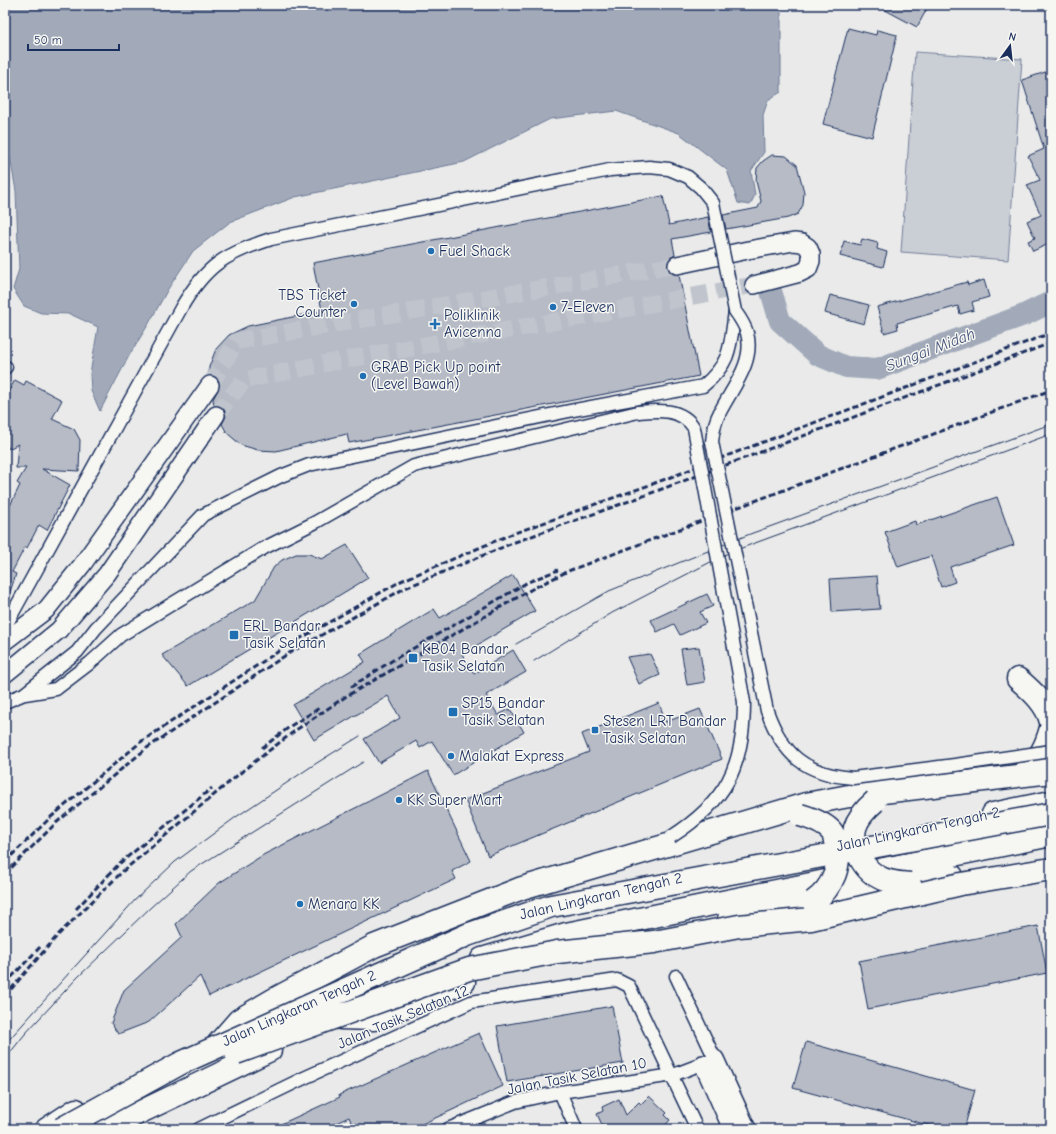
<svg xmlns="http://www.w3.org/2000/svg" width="1056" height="1134" font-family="'Comic Neue',sans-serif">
  <rect width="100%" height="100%" fill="#e9eae9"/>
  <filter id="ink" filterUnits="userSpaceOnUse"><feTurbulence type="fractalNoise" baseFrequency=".025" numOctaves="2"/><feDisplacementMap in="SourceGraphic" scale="8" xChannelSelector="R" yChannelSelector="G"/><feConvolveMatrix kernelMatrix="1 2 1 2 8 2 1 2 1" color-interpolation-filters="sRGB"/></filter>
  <g filter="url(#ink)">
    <path fill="#caced5" stroke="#727e9a" d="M915,52L1022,59L1008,260L901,252Z"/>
    <path fill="#a2aaba" stroke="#6c7995" d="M5,5H781V92L768,100L763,115L764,152L751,171L755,195L750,205L738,203L727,170L679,133L616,111L550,119L464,162L295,197L230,222L193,251L168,289L148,325L130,354L100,411L91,391L90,374L98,327L70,314L41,313L24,306L13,289L19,269L16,191L5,129Z"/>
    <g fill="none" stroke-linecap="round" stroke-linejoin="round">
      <path stroke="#a2aaba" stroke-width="22" d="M771,291L780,321L818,355L846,367L877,369L1024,315L1051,302"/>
    </g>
    <path fill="#b6bbc6" stroke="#1b2f5e" d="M876,5H929L917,27Z
      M848,28L876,35L877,30L897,35L872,137L823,124Z
      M1051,70V243L1033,251L1028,241L1035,238L1027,221L1041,215L1027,185L1040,180L1028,156L1044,149L1022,80Z
      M772,155L786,156L797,165L804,192L803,205L798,214L788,218L726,229L723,215L758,208L761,201L756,181L757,168L763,161Z
      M663,196L669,225L708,217L711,232L672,239L675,255L670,258L667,262L670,272L679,275L699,376L349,443L347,434L276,451L258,450L241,445L227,433L222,424L226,416L225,411L221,407L214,406L213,399L218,390L219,381L215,377L209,375V367L216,349L229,335L248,326L322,311L313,263Z
      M862,239L878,243L877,249L887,252L883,267L840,256L844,241L860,245Z
      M984,280L989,297L972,302L974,310L960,314L958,306L897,323L898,329L884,333L877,307L967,282L968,285Z
      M830,295L869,305L864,324L825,313Z
      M15,380L24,385L26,381L62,400L52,419L74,429L80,440L79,471L42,469L70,485L47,530L39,525L27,548L25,547L12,572L16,574L7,601H5V516L20,485L17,483L26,468H16L18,444L9,449L5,442V398Z
      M997,497L1014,545L950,567L955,582L941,587L931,556L898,567L885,532L915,521L916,525Z
      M347,545L368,578L188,686L162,655L255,600L274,567L282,560L296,554H309L322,559Z
      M513,575L535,611L462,654L474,674L513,650L526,672L486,695L498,715L510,709L524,732L453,775L432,741L420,748L416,741L379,763L364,739L400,718L388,696L314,740L293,705L365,662L360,654L434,609L440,618Z
      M877,576L880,609L832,612L830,579Z
      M707,594L713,606L700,612L706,623L680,635L674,624L657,632L651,620Z
      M699,647L705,682L687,685L681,649Z
      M650,654L660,675L639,684L627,657Z
      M659,703L666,722L700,709L722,759L488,856L465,800L589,752L582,734Z
      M428,771L471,861L452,871L456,879L209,996L200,976L149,1022L118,1034L111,1023L124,990L182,937L176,924L219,883L263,855Z
      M1038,926L1047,973L868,1009L859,961Z
      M612,1006L623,1063L507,1082L497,1026Z
      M479,1033L503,1086L444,1114L411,1129H354L349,1117L323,1129H270L340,1097L339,1095Z
      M806,1042L975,1090L964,1129H942L793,1088Z
      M649,1096L667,1113L665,1115L670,1120L662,1129H604L597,1114L603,1111L602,1107L619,1099L626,1115L639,1102L641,1104Z"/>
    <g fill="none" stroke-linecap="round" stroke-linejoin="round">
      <path stroke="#c0c5cd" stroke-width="17" stroke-dasharray="17 8" stroke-linecap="butt" d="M210,385L237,341L677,265
        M216,415L244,380L333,362L754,285"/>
      <g stroke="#1b2f5e" stroke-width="15">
        <path id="street" d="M5,368L6,367
          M5,627L181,308C206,265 225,254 271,239L610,170
          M25,694L56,689L90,663L121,635L264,548L316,522L414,466L638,412
          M5,702L24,694L77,652L96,628L203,515L281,476L309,465L574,410L703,386C732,362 730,346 735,311
          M560,1092L576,1129
          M199,1129L304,1078L471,1002L617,980L629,986L697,1129
          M448,1129L515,1102L560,1092L673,1075L715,1059L676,976"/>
      </g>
      <g stroke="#1b2f5e" stroke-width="20">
        <path id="secondary" d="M677,265L748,250L794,242L802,243L808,247L811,254V261L808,269L800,273L754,285
          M5,641L46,610L82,565L210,385
          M5,674L59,630L107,574L216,415
          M715,1059L747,1129
          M703,1064L732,1129"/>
      </g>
      <g stroke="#1b2f5e" stroke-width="25">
        <path id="highway" d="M1018,679C1032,691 1047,704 1051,722
          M1027,768C1041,759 1047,743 1051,728
          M993,814L1051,802
          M729,919L952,876
          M482,959L566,934L1051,835
          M340,1018L374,1019L464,982
          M218,1044L239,1020L273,1000L374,946L522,888L806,804L849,796L1051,772
          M47,1129L76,1110
          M105,1129L270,1050"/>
      </g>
      <use href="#street" stroke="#f6f6f2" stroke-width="12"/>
      <use href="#secondary" stroke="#f6f6f2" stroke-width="17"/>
      <use href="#highway" stroke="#f6f6f2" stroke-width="22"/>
      <path stroke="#1b2f5e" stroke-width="1" d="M516,644L609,591L750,534L1051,424
        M534,661L612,613L728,553L1051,434
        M5,1044L135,900L175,862L236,817L312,766L360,736
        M5,1059L25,1034L77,978L151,907L191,871L363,762"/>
      <path stroke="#1b2f5e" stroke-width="3" stroke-dasharray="6 3" stroke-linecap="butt" d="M351,687L393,660L528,582L558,570
        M262,748L292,725L321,707
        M5,862L51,817L142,741L282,649L401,581L512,534L655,483L1051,333
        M5,874L56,823L147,748L286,655L405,588L515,542L638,498L1051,343
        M76,909L120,863L212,788
        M5,984L42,945
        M5,996L58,935L123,871L245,769L296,730L345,697L532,589L568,571L1051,390"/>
      <g stroke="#1b2f5e" stroke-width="15" stroke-linecap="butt">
        <path id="street-bridge" d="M610,170L649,167L669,169L688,177L701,188L713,203L735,311C740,318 745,325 747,333C755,362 732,388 720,412C715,421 713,431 712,442L767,711C783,755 805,774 853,778L955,765L1051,751
          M638,412C658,410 682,408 694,428L744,702C744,767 726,802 671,837"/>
      </g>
      <g stroke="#1b2f5e" stroke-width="25" stroke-linecap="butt">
        <path id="highway-bridge" d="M875,801C867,808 858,817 855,828C851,848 864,872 883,879C892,883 901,883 910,884
          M800,815C810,818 825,823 832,832C834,834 834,838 835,841C843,864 833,888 813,902
          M236,1053L469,969L557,952L654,942L739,926L811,919L961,884L1051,869
          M61,1129L181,1063L467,935L551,906L1051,814"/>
      </g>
      <use href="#street-bridge" stroke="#f6f6f2" stroke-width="12"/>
      <use href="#highway-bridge" stroke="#f6f6f2" stroke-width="22"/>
    </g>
  </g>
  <g fill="#1f6fb2" stroke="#f6f6f2" stroke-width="1.5">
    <circle cx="431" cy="251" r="4"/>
    <circle cx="354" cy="304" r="4"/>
    <circle cx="553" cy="307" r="4"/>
    <path d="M433 318h4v4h4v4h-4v4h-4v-4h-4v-4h4z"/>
    <circle cx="363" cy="376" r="4"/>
    <rect x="229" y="630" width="10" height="10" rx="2"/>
    <rect x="408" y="653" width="10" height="10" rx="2"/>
    <rect x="448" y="707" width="10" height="10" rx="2"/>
    <rect x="591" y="726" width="8" height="8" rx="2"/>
    <circle cx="451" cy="756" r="4"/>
    <circle cx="399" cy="800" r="4"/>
    <circle cx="300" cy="904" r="4"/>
  </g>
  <g text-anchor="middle" stroke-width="3" stroke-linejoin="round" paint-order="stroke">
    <g font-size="15" fill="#1b2f5e" stroke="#f6f6f2" text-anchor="start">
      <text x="439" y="256">Fuel Shack</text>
      <text x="346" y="300" text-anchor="end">TBS Ticket<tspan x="346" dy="17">Counter</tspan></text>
      <text x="561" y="312">7-Eleven</text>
      <text x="444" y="320">Poliklinik<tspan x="444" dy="17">Avicenna</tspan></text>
      <text x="371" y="372">GRAB Pick Up point<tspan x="371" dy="17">(Level Bawah)</tspan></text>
      <text x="243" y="631">ERL Bandar<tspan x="243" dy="17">Tasik Selatan</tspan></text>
      <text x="422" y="654">KB04 Bandar<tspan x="422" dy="17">Tasik Selatan</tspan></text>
      <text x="462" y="708">SP15 Bandar<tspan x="462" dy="17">Tasik Selatan</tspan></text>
      <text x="603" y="726">Stesen LRT Bandar<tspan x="603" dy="17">Tasik Selatan</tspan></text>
      <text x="459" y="761">Malakat Express</text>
      <text x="407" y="805">KK Super Mart</text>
      <text x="308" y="909">Menara KK</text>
    </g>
    <g font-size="15" fill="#1b2f5e" stroke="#f6f6f2">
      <text transform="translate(918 829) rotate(-12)" y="5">Jalan Lingkaran Tengah 2</text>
      <text transform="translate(601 896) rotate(-13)" y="5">Jalan Lingkaran Tengah 2</text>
      <text transform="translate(299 1008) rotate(-24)" y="5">Jalan Lingkaran Tengah 2</text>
      <text transform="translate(403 1017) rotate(-23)" y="5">Jalan Tasik Selatan 12</text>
      <text transform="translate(577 1076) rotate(-11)" y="5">Jalan Tasik Selatan 10</text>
    </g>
    <g font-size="16" font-style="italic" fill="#44547a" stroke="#f6f6f2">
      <text transform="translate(930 349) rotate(-21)" y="6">Sungai Midah</text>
    </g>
  </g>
  <rect width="1056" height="1134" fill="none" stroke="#f6f6f2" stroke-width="20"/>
  <rect x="10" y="10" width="1036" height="1114" fill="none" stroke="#1b2f5e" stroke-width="1.5" filter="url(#ink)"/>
  <g transform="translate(1010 46) rotate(15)" stroke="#f6f6f2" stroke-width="3" paint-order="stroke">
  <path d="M0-3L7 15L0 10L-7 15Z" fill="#1b2f5e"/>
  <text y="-6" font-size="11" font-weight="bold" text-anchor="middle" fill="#1b2f5e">N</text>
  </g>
  <path d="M28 44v6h91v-6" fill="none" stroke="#1b2f5e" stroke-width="2"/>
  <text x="34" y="44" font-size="12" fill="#1b2f5e" stroke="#f6f6f2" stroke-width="3" paint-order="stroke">50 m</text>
</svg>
